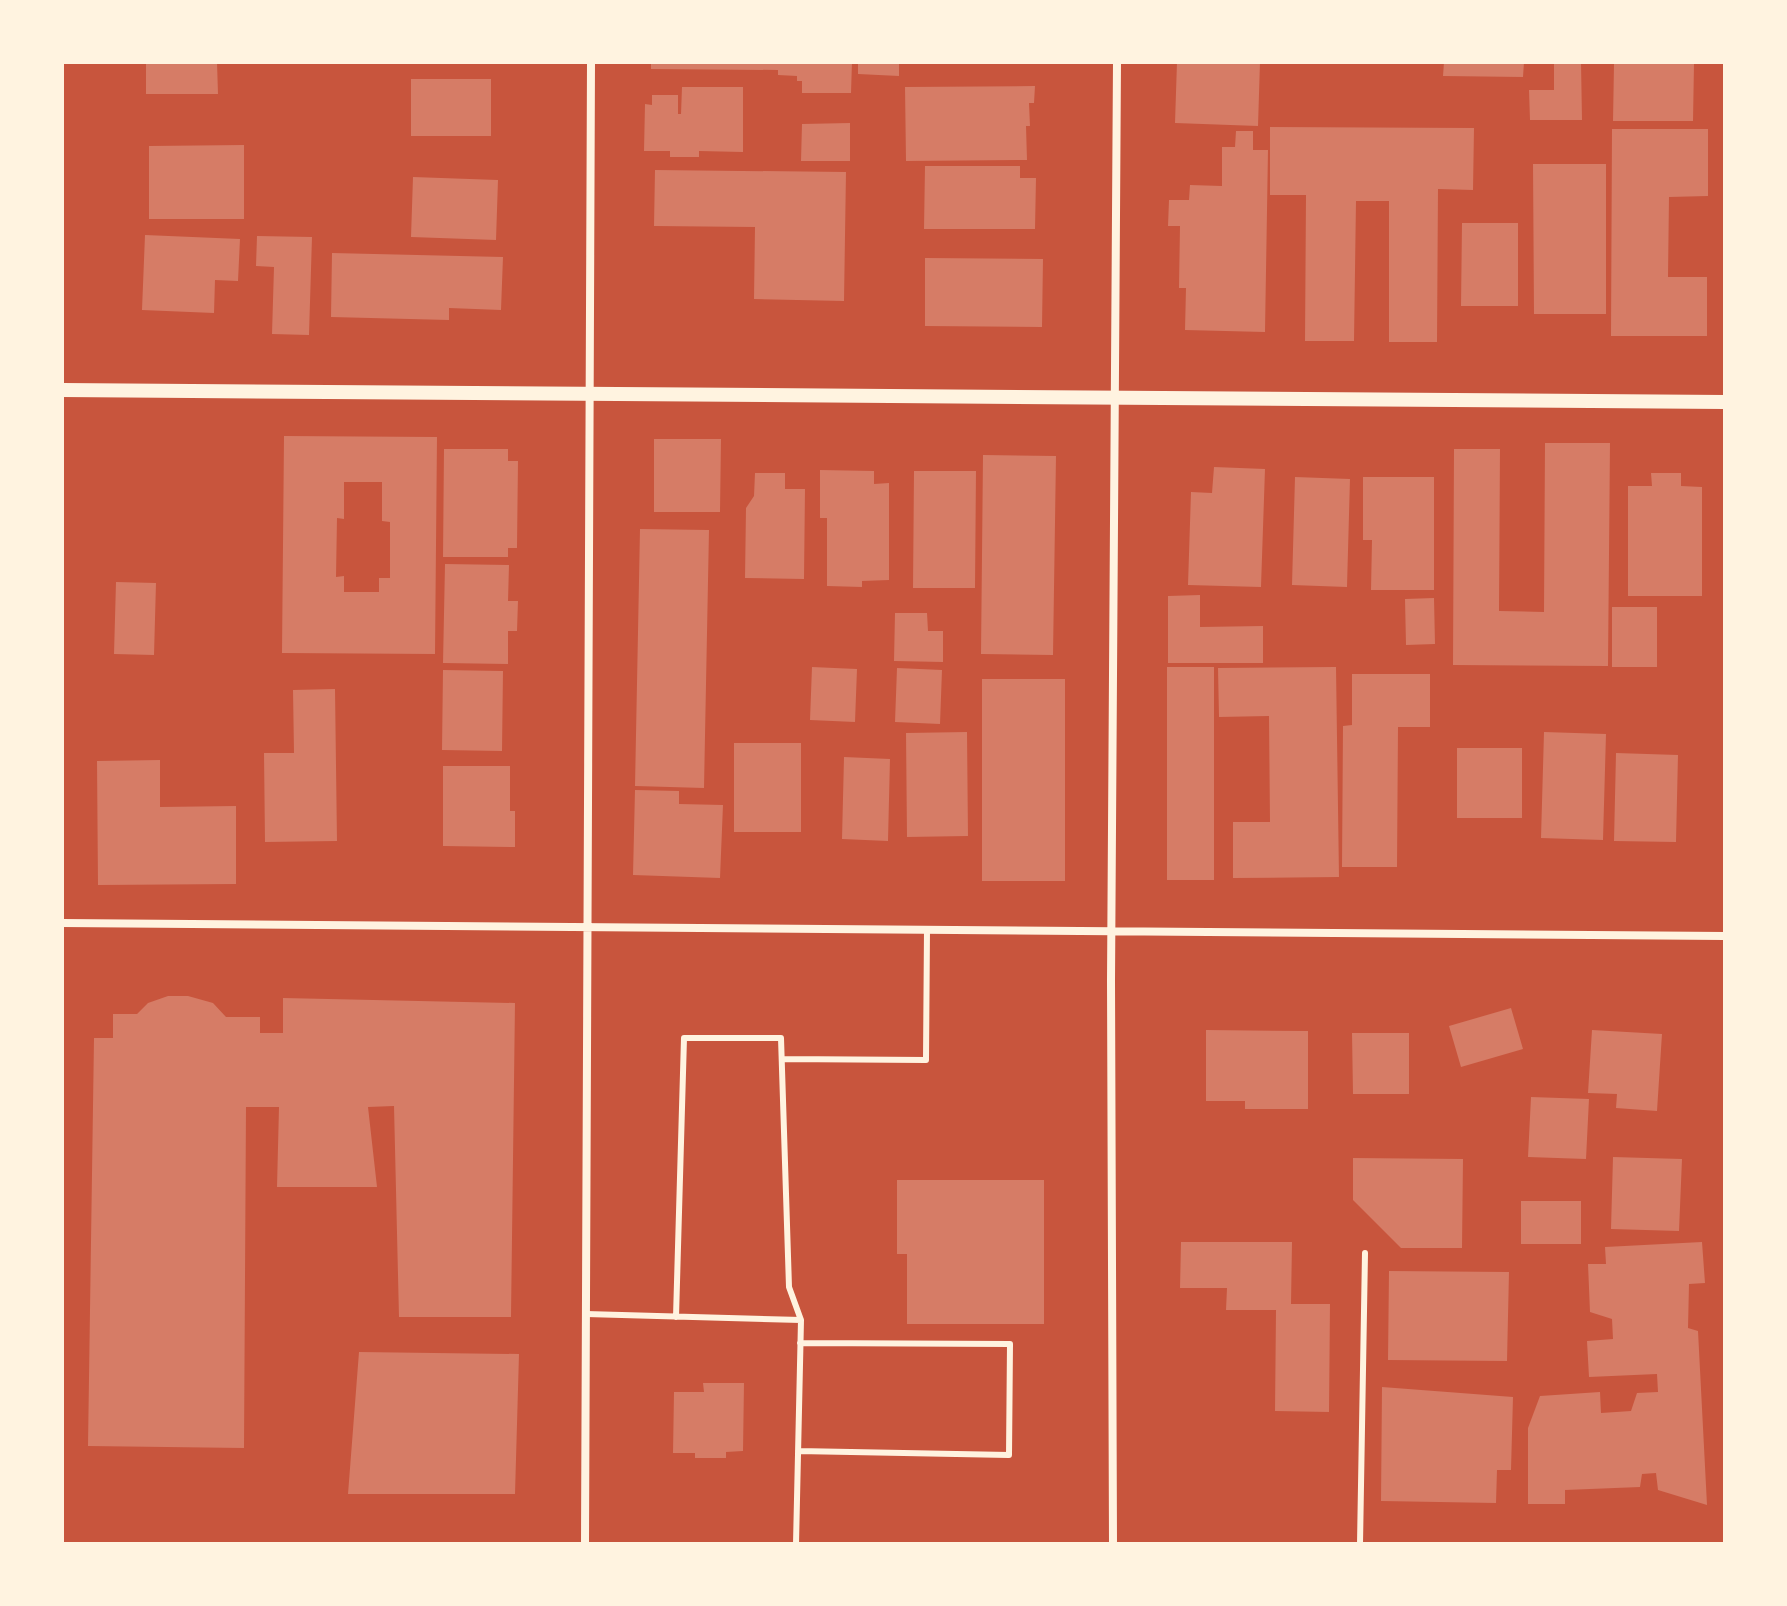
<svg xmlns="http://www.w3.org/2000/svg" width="1787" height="1606" font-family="'Asap Condensed',sans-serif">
  <rect width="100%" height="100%" fill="#c8553d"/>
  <path fill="#d67c66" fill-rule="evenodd" d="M146,62H217L218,94H146Z
    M651,62H852L851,93H802V81H797V76L778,75V70L651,69Z
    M858,62H899V76L858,74Z
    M1177,62H1260L1258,126L1175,123Z
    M1444,62H1524L1523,77L1443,76Z
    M1554,62H1581L1582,120H1530L1529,90H1554Z
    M1614,64H1694L1693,121H1613Z
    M411,79H491V136H411Z
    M1035,86L1034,103H1029L1030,126H1026L1027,160L906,161L905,87Z
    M682,87H743V152L699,151V157H670V151H644L645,104L652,105V95H678V114H681Z
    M850,123V161H801L802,124Z
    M1270,127L1474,128L1473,190L1438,189L1437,342H1389V201H1356L1354,341H1305L1306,195H1270Z
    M1612,129H1708V196L1669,197L1668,277H1707V336H1611Z
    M1236,131H1253V150H1268L1265,332L1185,330L1186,288H1179L1180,226H1168L1169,200H1189L1190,185L1222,186V147H1235Z
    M244,145V219H149V146Z
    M1533,164H1606V314H1534Z
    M925,166H1020V178H1036L1035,229H924Z
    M655,170L846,172L844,301L754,299L755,227L654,226Z
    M413,177L498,180L496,240L411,237Z
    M1462,223H1518V306H1461Z
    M145,235L240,239L238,281L215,280L214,313L142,310Z
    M257,236L312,237L309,335L272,334L274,267L256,266Z
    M332,253L503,257L501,310L449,308V320L331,317Z
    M925,258L1043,259L1042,327L925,326Z
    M284,436L437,437L435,654L282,653ZM344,482H382V521L390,522V578H379V592H344V576L336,577L337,518L344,519Z
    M654,439H721L720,512H654Z
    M1545,443H1610L1608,666L1453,665L1454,449H1500L1499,611L1544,612Z
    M444,449H508V461H518L517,548H508V557H443Z
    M983,455L1056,456L1053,655L981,654Z
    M1214,467L1265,469L1261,587L1188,585L1191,492L1212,493Z
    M820,470L874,471V484L889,483V580L862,581V587L827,586V518H820Z
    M914,471H976L975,588H913Z
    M755,473H785V489H805L804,579L745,578L746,508L754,496Z
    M1651,473H1681V486L1702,487V596H1628V486H1652Z
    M1295,477L1350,479L1347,587L1292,585Z
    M1363,477H1434V590H1371L1372,540H1363Z
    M640,529L709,530L704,788L635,786Z
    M445,564L509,565L508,601H518L517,631H508V664L443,663Z
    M116,582L156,583L154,655L114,654Z
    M1200,595V627L1263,626V663H1168V596Z
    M1434,598L1435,644L1406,645L1405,599Z
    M1612,607H1657V667H1612Z
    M895,613H927L928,631H943V662L894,661Z
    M812,667L857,669L855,722L810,720Z
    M1167,667H1214V880H1167Z
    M1336,667L1339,877L1233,878V822H1270L1269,716L1219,717L1218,668Z
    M897,668L942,670L940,724L895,722Z
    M443,670L503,671L502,751L442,750Z
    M1352,674H1430V727H1398L1397,867H1342L1343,726L1352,725Z
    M982,679H1065V881H982Z
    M335,689L337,841L265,842L264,753H294L293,690Z
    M967,732L968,836L907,837L906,733Z
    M1544,732L1606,734L1603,840L1541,838Z
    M734,743H801V832H734Z
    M1457,748H1522V818H1457Z
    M1616,753L1678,755L1676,842L1614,841Z
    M844,757L890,759L888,841L842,839Z
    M160,760V807L236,806V884L98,885L97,761Z
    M443,766H510V811H515V847L443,846Z
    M635,790L679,791V804L723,805L720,878L633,875Z
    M168,996H188L213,1003L226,1017H260V1033H283V998L515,1003L511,1317H399L394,1106L368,1107L377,1187H277L279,1107H246L244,1448L88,1446L94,1038H113V1014H137L148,1003Z
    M1511,1008L1523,1049L1461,1067L1449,1026Z
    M1206,1030L1308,1031V1109H1245V1101H1206Z
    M1592,1030L1662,1034L1657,1111L1616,1108L1617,1094L1588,1093Z
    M1352,1033H1409V1094H1353Z
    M1531,1097L1589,1099L1586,1159L1528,1157Z
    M1613,1157L1682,1159L1679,1231L1611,1229Z
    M1353,1158L1463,1159L1462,1248H1401L1353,1200Z
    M897,1180H1044V1324H907V1254H897Z
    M1521,1201H1581V1244H1521Z
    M1181,1242H1292L1291,1304H1330L1329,1412L1275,1411L1276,1310H1226L1227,1288H1180Z
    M1702,1242L1705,1283L1689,1284L1688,1328L1698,1331L1707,1505L1658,1490L1656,1473L1642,1474L1640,1487L1565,1490V1504H1528V1428L1540,1396L1600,1392L1601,1413L1631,1411L1637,1393L1658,1392L1657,1374L1589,1377L1587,1341L1613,1339L1612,1319L1590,1312L1588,1264H1606L1605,1247Z
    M1389,1271L1509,1272L1507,1361L1388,1360Z
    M359,1352L519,1354L515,1494H348Z
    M703,1383H744L743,1451L726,1452V1458H695V1453H673L674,1392H704Z
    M1382,1387L1513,1397L1511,1470H1497L1496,1503L1381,1501Z"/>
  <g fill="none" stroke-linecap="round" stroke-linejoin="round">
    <path stroke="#fff3e0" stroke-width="6" d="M782,1059L926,1060L927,930
      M586,1314L801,1320
      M676,1317L684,1038H781L789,1287L801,1320L796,1544
      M798,1451L1009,1455L1010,1344L800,1343
      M1360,1544L1365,1253"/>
    <path stroke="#fff3e0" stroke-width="8" d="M62,923L1725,936
      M585,1544L591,62
      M1113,1544L1111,981L1117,62"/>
    <path stroke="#fff3e0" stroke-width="14" d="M62,390L1725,402"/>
  </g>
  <rect width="1787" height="1606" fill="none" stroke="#fff3e0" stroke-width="128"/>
</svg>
